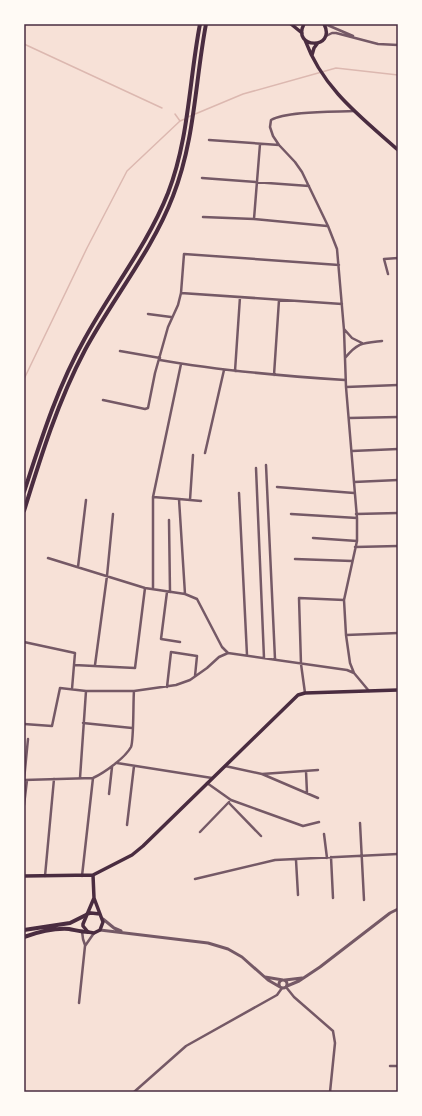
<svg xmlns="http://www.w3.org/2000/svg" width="422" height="1116" font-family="'Alegreya Sans',sans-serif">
  <rect width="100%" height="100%" fill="#f7e1d7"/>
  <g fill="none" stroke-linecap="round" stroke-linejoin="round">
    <path stroke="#dcb8b0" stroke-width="1.5" d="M24,44L162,108
      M175,114L180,121
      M188,117L243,94L336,68L398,75
      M24,379L87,248L127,171L180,121L185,119"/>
    <path stroke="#755966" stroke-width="2.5" d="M325,24L353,36
      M326,36L332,33H336L378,44L398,45
      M354,111C335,112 286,111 271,120L270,127L273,136L279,145L295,162L302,172L328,226L337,249L344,330L346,387L357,518V541L344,600L346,635L350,663L354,673
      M209,140L279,145
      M202,178L309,186
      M203,217L254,219L327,226
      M254,219L260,144
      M388,274L384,259L398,258
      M181,293L342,304
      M148,314L171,317
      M344,329L352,338L362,343
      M120,351L160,358
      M345,358C358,342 363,343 382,341
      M160,360C221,371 283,376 345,380
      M181,364L153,497L179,499L185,594
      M235,371L240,297
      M274,375L279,300
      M346,387L398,385
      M103,400L145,409L148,408L155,373L168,327L178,305L181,293L184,254L339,265
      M349,418L398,417
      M352,451L398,449
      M205,453L224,370
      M266,465L275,659
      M256,468L264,658
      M354,482L398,480
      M277,487L354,493
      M239,493L247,655
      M179,499L201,501
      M190,500L193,455
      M291,514L357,518
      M356,514L398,513
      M169,520L170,592
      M313,538L357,541
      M355,547L398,546
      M48,558L145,588L185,594L197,599L222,647L228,653L347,670L354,673L369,691
      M295,559L352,561
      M78,567L86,500
      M153,589V497
      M167,592L161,639L180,642
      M346,635L398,633
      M24,642L75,653L72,689
      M74,665L135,668L145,588
      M95,665L107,576L113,514
      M167,687L171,652L197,656L195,676
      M305,693L301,664L299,598L344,600
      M83,723L132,728
      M24,724L52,726L60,688L86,691H134L176,685L190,680L207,668L219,657L228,653
      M28,739L24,780L93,778C104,773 125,758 131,747C134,740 133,701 134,691
      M117,763L212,778
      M225,766L262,774L318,798
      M306,771L307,793
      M262,774L318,770
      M80,778L86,691
      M207,783L231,800L303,826L319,822
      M109,794L112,767
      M229,803L261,836
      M24,805L27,780
      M360,823L364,900
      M127,825L134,766
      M200,832L229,802
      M324,834L327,858
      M331,857L333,898
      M296,860L298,895
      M45,876L54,779
      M82,876L93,778
      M195,879L275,860L398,854
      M82,931L83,939L85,945
      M286,987L294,997L333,1031L335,1043L330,1092
      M79,1003L85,946L94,933
      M390,1066H398
      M134,1092L186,1046L277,995L282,988"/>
    <path stroke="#755966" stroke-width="3" d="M103,919L114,928L121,931
      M100,930L208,943L228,949L242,957L268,980L280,987
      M265,977L283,980
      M279 984a4 4 0 1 1 8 0a4 4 0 1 1-8 0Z
      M285,980L302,978
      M287,986L299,981L320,967L390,913L398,909"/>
    <path stroke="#4a2c40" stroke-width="3.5" d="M291,24L302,33
      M304,24C291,49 337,50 324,24
      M305,40C323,89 361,117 398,150
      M312,55L314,48L317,44
      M93,875L94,898L103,922L100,930L94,933L88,932L83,926V924L94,898
      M24,876L93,875L132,855L143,846L298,695L305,693L398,690
      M87,914L91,913L100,914"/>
    <path stroke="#4a2c40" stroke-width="4" d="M24,492C41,440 57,388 84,340C111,290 147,246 168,193C189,139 189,81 200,24
      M24,511C41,456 58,401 85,350C113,298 152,251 173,196C195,140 195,82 206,24
      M24,930L70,923L86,915
      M24,937C38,932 54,928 69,929C75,930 81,932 88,932"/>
  </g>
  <rect width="422" height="1116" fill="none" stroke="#fffaf5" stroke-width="50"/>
  <rect x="25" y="25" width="372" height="1066" fill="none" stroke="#4a2c40" stroke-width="1.5"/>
</svg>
